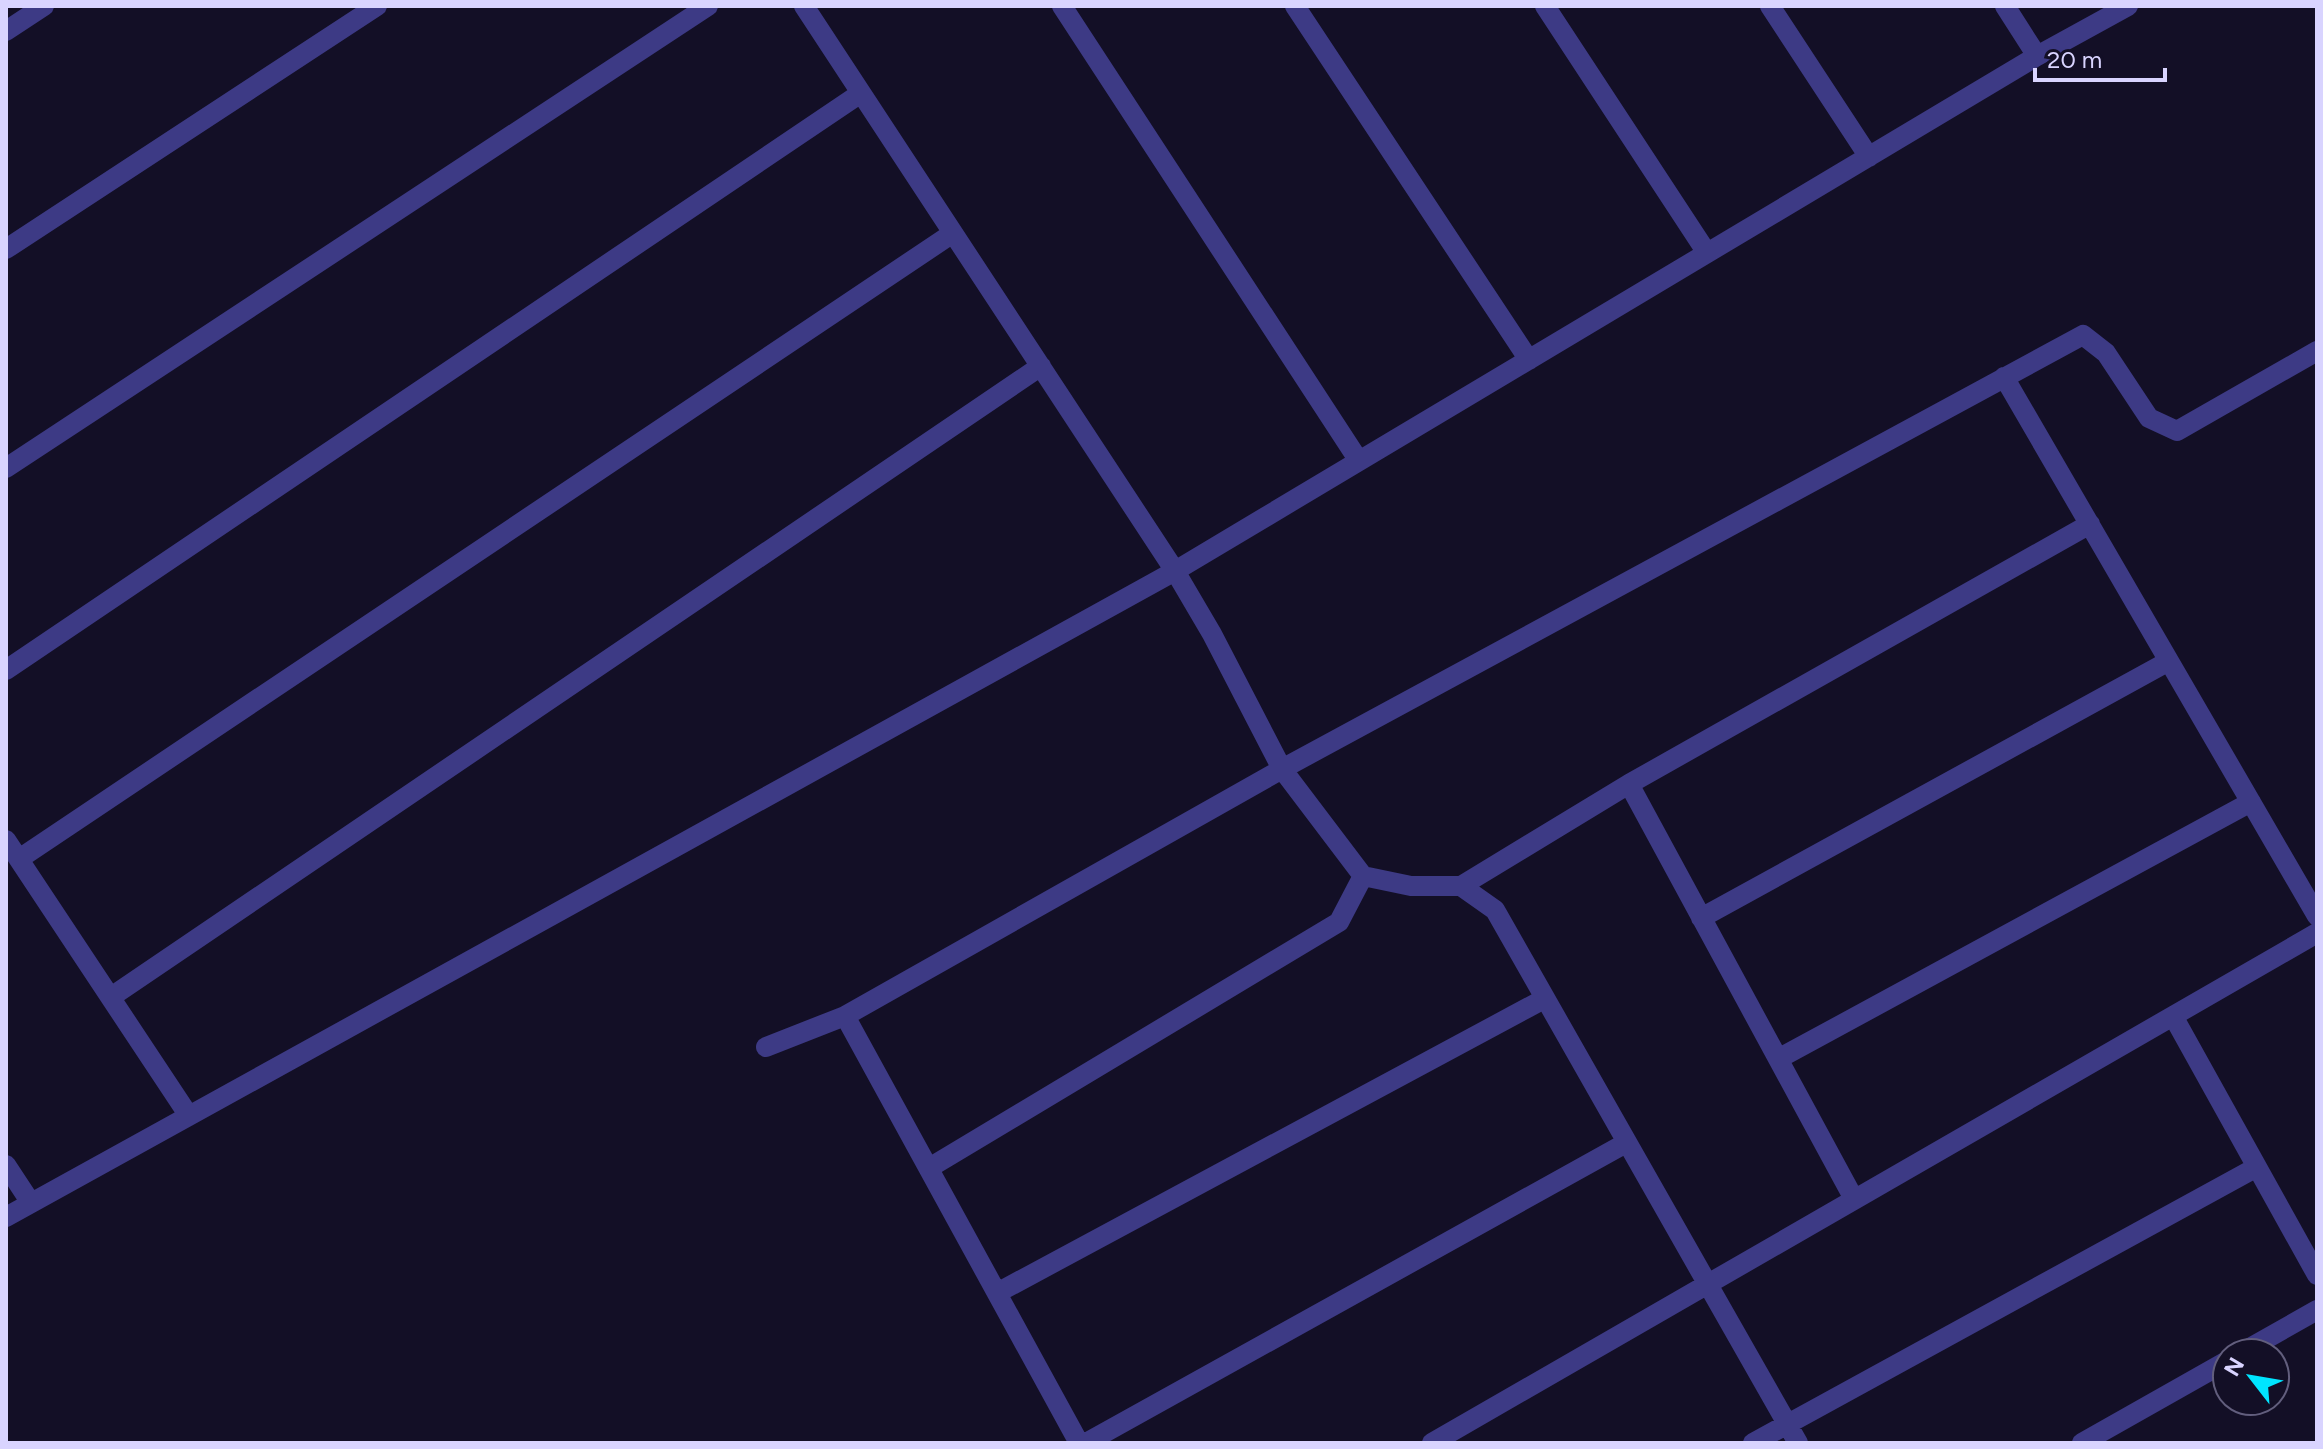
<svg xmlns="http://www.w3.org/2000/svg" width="2323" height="1449" font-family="Figtree,sans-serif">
  <rect width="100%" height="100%" fill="#130f26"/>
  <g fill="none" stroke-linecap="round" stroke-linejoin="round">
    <path stroke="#3d3a85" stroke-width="20" d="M804,6L1175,571L1212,634L1282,769L1363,876L1411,886H1461L1495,910L1798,1443
      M1062,6L1359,461
      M1295,6L1529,360
      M1545,6L1707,253
      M1770,6L1869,157
      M2005,6L2037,56
      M6,31L44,6
      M6,249L377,6
      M2004,377L2317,916
      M6,468L708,6
      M6,670L861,93
      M1629,784L1854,1199
      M6,840L189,1116
      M19,859L953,233
      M1461,886L1629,784L2090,524
      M1701,918L2169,661
      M111,997L1041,366
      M845,1016L1282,769L2083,335L2106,353L2149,418L2177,431L2317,351
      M2173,1016L2317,1275
      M766,1047L845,1016L1079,1443
      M1778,1059L2251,802
      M6,1165L31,1203
      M929,1168L1339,922L1363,876
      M6,1217L1175,571L2037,56L2128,6
      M997,1293L1544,999
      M2241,1353L2317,1310
      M1086,1443L1626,1143
      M1432,1443L2317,933
      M1753,1443L2257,1167
      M2082,1443L2227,1361"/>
  </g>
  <rect width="2323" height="1449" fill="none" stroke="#d9d4ff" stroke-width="16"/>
  <g transform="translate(2251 1377) rotate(301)"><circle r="38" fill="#130f26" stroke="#625e7d" stroke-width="2"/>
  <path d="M0-6L14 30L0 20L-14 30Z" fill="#00e5ff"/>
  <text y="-12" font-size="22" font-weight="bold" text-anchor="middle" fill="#d9d4ff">N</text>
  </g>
  <path d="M2035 68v12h130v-12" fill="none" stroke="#d9d4ff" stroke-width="4"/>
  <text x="2047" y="68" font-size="24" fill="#d9d4ff" stroke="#130f26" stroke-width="6" paint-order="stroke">20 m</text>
</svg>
